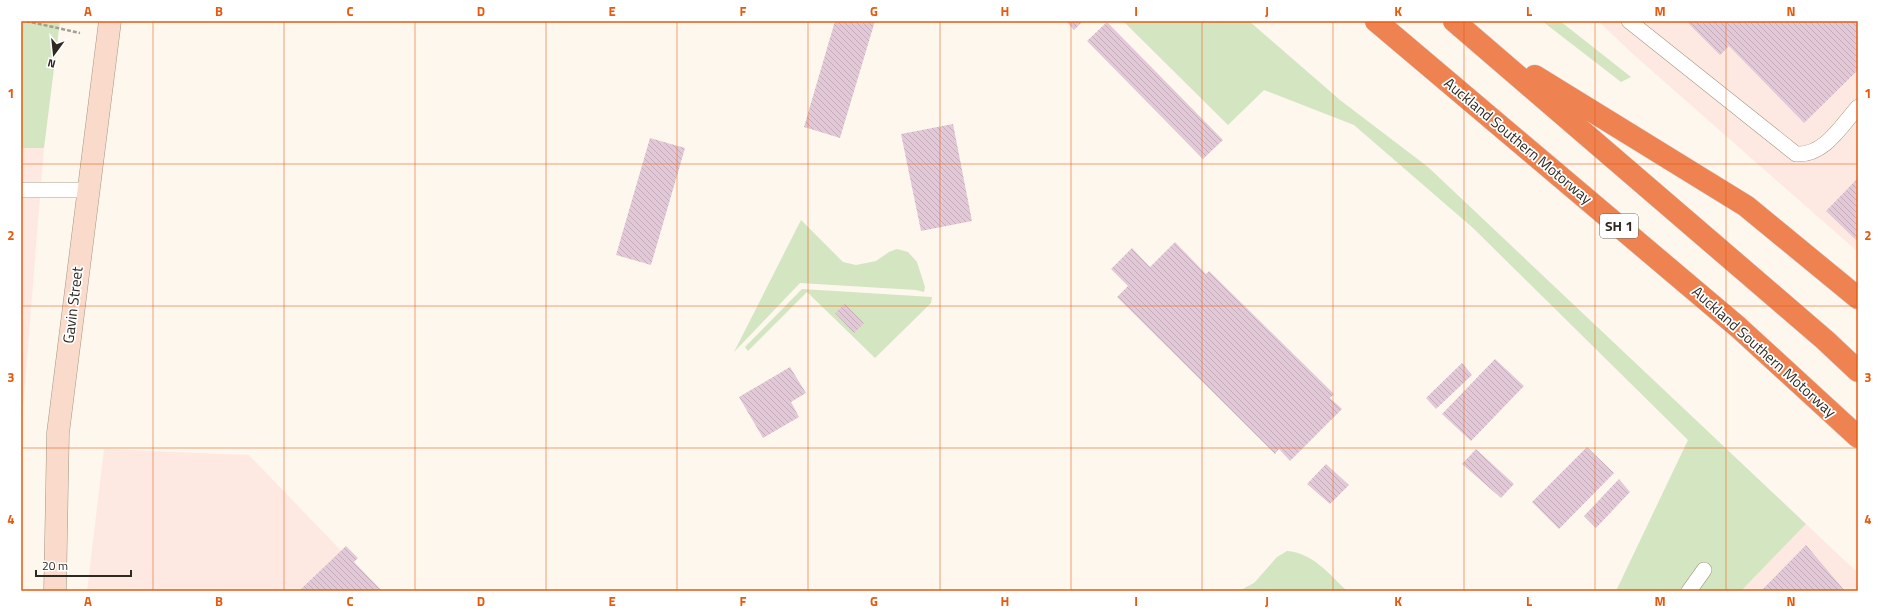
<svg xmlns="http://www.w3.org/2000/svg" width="1879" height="612" font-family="'Titillium Web',sans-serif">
  <defs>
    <pattern id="building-back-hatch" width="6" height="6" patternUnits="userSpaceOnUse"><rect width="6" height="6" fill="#e3c9d7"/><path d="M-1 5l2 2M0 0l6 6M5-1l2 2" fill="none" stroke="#c3adb8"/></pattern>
  </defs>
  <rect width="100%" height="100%" fill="#fdf7ee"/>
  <path fill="#fee9e2" d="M1598,21H1858V252L1634,55Z
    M21,148H44L21,433Z
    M104,449L249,455L380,591H87Z
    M1806,524L1858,573V591H1741Z"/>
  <path fill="#d4e5c1" d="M21,21H60L44,148H21Z
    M1123,21H1249L1340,100L1428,167L1806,524L1741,591H1616L1688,440L1473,228L1354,125L1264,90L1228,125Z
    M1542,21H1560L1631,77L1621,82Z
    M801,220L843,262L856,265L876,261L889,252L897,249L908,252L917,262L925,287L924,292L916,290L800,283L734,352Z
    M802,289L932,297L931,303L875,358L807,292L748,351L745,347Z
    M1287,551C1313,553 1329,574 1347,591H1239L1254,583L1277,557Z"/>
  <path fill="url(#building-back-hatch)" d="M835,21H875L840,138L804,127Z
    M1066,21H1083L1074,30Z
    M1686,21H1858V70L1804,123L1729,46L1720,55Z
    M1107,22L1223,140L1203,159L1087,41Z
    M953,124L972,221L921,231L901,134Z
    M650,138L685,148L651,265L616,255Z
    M1858,178V242L1826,211Z
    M1175,242L1206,274L1209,271L1334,394L1330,398L1342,409L1290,461L1279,449L1275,454L1117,297L1128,286L1111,269L1132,248L1150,267Z
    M845,304L864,323L854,333L835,313Z
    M1495,359L1524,386L1471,441L1442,414Z
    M1462,363L1472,375L1436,409L1426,398Z
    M790,367L806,393L791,402L799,417L763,438L739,397Z
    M1587,447L1614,473L1559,529L1532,502Z
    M1476,449L1514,484L1501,498L1462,464Z
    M1326,464L1349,485L1330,504L1307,484Z
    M1619,479L1630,492L1596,528L1584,516Z
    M1806,545L1845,591H1761Z
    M346,546L358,558L354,562L382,591H301L300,590Z"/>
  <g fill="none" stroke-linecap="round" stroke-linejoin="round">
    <g stroke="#a39681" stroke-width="16">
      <path id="lane" d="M1629,21L1796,154C1824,156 1841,126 1858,107
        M21,190H88
        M1689,591L1704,570"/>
    </g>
    <g stroke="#a39681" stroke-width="23">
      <path id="secondary" d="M55,591L58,433L110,21"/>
    </g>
    <g stroke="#d5d4d3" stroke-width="23">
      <path id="highway" d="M1376,21L1738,327L1858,437
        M1454,21L1825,340L1858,371
        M1535,76L1746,206L1858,298"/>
    </g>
    <path stroke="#a39e95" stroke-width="2.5" stroke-dasharray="4 2" stroke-linecap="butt" d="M26,21L80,33"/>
    <use href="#lane" stroke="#fff" stroke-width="15"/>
    <use href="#secondary" stroke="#fadacb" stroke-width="22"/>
    <use href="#highway" stroke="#ee8251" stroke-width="22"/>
  </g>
  <path fill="none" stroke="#e8590c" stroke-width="1" stroke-opacity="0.55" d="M153,21V591M284,21V591M415,21V591M546,21V591M677,21V591M808,21V591M940,21V591M1071,21V591M1202,21V591M1333,21V591M1464,21V591M1595,21V591M1726,21V591M21,164H1858M21,306H1858M21,448H1858"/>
  <g text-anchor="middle" stroke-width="3.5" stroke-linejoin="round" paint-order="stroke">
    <rect fill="#fff" stroke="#6d6a64" stroke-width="1" x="1600" y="214" width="38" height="24" rx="3"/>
    <g font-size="14" font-weight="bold" fill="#2f2a21">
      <text x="1619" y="231">SH 1</text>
    </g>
    <g font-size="15" fill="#2f2a21" stroke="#fff">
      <text transform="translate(1518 141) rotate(40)" y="5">Auckland Southern Motorway</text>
      <text transform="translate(73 305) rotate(-83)" y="5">Gavin Street</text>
      <text transform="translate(1764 352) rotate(42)" y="5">Auckland Southern Motorway</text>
    </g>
  </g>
  <rect width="1879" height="612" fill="none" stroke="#ffffff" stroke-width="44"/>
  <g transform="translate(54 54) rotate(195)" stroke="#ffffff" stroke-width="3" paint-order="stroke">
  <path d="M0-3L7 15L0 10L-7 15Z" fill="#2f2a21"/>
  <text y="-6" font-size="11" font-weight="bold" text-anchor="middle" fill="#2f2a21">N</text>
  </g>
  <path d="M36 570v6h95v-6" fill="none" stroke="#2f2a21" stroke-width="2"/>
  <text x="42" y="570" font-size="12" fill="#2f2a21" stroke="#ffffff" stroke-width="3" paint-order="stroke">20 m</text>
  <rect x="22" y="22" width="1835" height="568" fill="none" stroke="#e8590c" stroke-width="1.5"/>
  <g font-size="13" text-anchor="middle" font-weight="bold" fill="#e8590c">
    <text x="88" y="16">A</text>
    <text x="219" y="16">B</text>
    <text x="350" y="16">C</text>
    <text x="481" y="16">D</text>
    <text x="612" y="16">E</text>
    <text x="743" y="16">F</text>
    <text x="874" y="16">G</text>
    <text x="1005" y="16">H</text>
    <text x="1136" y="16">I</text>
    <text x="1267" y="16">J</text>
    <text x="1398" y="16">K</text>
    <text x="1529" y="16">L</text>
    <text x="1660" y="16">M</text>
    <text x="1791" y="16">N</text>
    <text x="11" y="98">1</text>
    <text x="1868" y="98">1</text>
    <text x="11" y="240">2</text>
    <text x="1868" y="240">2</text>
    <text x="11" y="382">3</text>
    <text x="1868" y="382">3</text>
    <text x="11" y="524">4</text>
    <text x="1868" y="524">4</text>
    <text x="88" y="606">A</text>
    <text x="219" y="606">B</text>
    <text x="350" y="606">C</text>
    <text x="481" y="606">D</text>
    <text x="612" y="606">E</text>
    <text x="743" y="606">F</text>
    <text x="874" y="606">G</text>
    <text x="1005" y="606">H</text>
    <text x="1136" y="606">I</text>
    <text x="1267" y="606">J</text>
    <text x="1398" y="606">K</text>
    <text x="1529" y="606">L</text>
    <text x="1660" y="606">M</text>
    <text x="1791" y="606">N</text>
  </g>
</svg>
